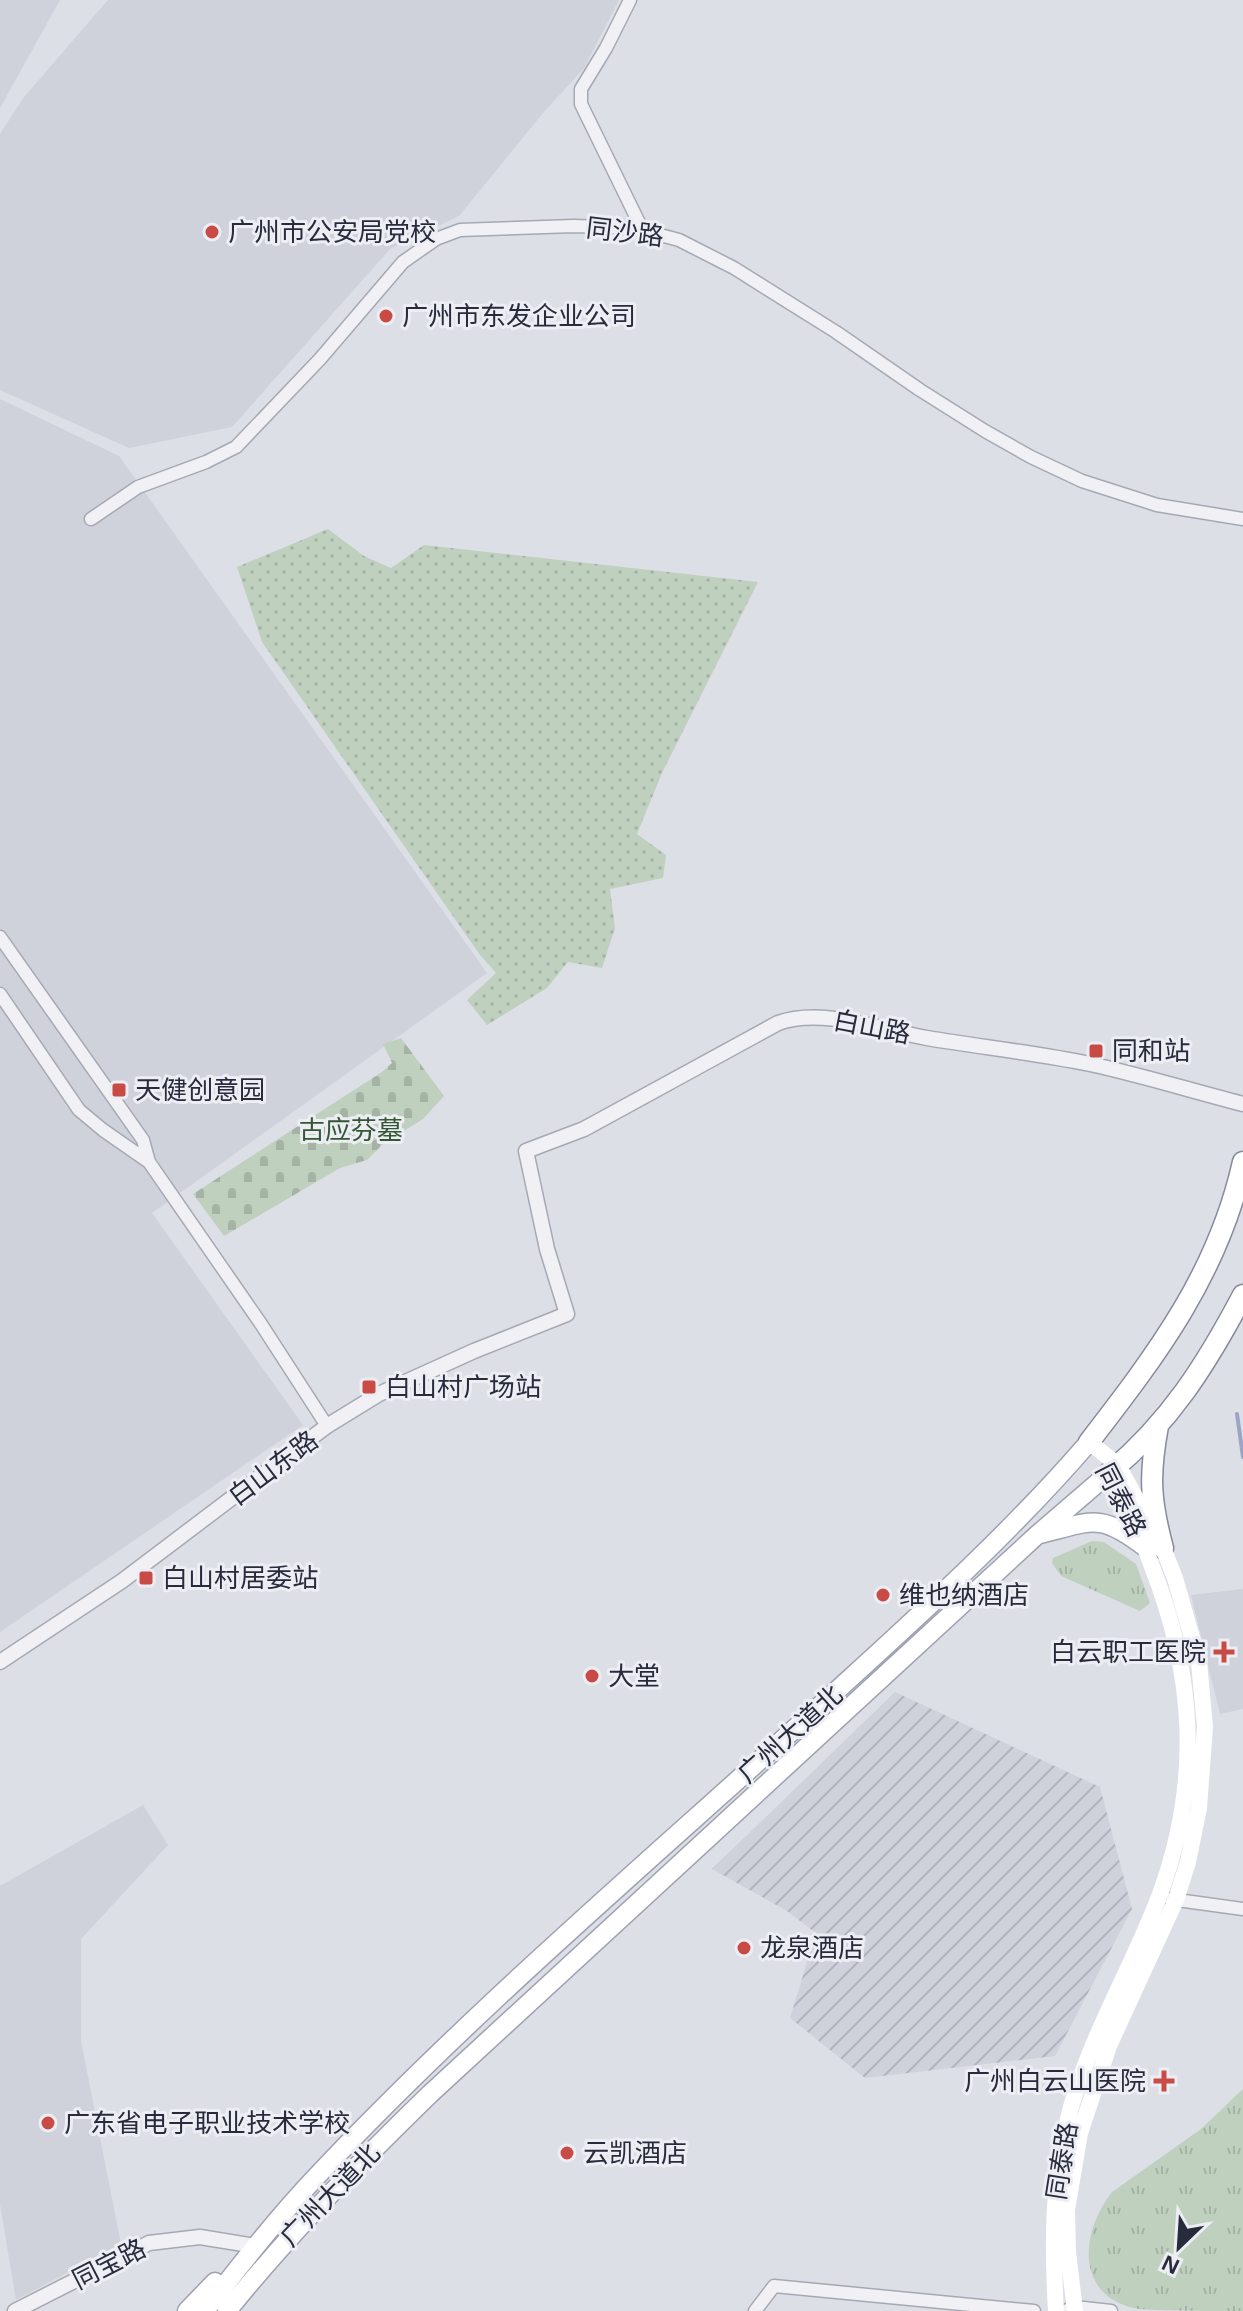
<svg xmlns="http://www.w3.org/2000/svg" width="1243" height="2311" font-family="Helvetica,'Noto Sans SC',sans-serif">
  <defs>
    <pattern id="industrial-furrows" width="10" height="10" patternUnits="userSpaceOnUse" patternTransform="scale(2)"><rect width="10" height="10" fill="#cfd1db"/><path d="M-1 1l2-2M0 10L10 0M9 11l2-2" fill="none" stroke="#b2b4bd"/></pattern>
    <pattern id="grass-dots" width="8" height="8" patternUnits="userSpaceOnUse" patternTransform="scale(2)"><rect width="8" height="8" fill="#c0d0bf"/><path d="M2 2h.1M6 6h.1" fill="none" stroke="#a5b3a5" stroke-width="1.8" stroke-linecap="round"/></pattern>
    <pattern id="cemetery-stones" width="16" height="16" patternUnits="userSpaceOnUse" patternTransform="scale(2)"><rect width="16" height="16" fill="#c0d0bf"/><path d="M2 7V4a2 2 0 0 1 4 0v3zM10 15v-3a2 2 0 0 1 4 0v3z" fill="#a5b3a5"/></pattern>
    <pattern id="park-tufts" width="24" height="20" patternUnits="userSpaceOnUse" patternTransform="scale(2)"><rect width="24" height="20" fill="#c0d0bf"/><path d="M3 7l-1-3M5 7V3M7 7l1-3M15 17l-1-3M17 17v-4M19 17l1-3" fill="none" stroke="#a5b3a5"/></pattern>
  </defs>
  <rect width="100%" height="100%" fill="#dddfe6"/>
  <path fill="#cfd1db" d="M0,0H60L0,108Z
    M108,0H619L584,68L543,113L459,216L390,249L232,427L129,448L0,390V134L24,97Z
    M0,399L119,456L487,973L152,1213L303,1425L0,1632Z
    M1243,1589V1709L1220,1714L1191,1595Z
    M143,1805L168,1845L81,1939V2041L121,2244L16,2300L0,2204V1886Z"/>
  <path fill="url(#industrial-furrows)" d="M895,1692L1100,1787L1132,1909L1055,2056L865,2078L790,2018L816,1933L787,1911L712,1869Z"/>
  <path fill="url(#grass-dots)" d="M328,529L364,556L391,568L424,545L758,582L662,773L637,834L666,855L663,878L610,889L615,928L602,968L568,962L547,988L487,1025L467,1000L496,973L480,955L262,642L237,567Z"/>
  <path fill="url(#cemetery-stones)" d="M401,1038L444,1096L423,1119L383,1144L367,1160L340,1168L224,1236L193,1194L382,1072L392,1063L383,1044Z"/>
  <path fill="url(#park-tufts)" d="M1092,1541L1104,1542L1136,1564L1150,1603L1140,1611L1061,1576L1052,1563L1053,1558Z
    M1243,2089V2311C1209,2311 1171,2311 1138,2309C1074,2297 1080,2232 1112,2192L1201,2129Z"/>
  <g fill="none" stroke-linecap="round" stroke-linejoin="round">
    <path stroke="#99a6c5" stroke-width="4" d="M1237,1414L1243,1457"/>
    <g stroke="#a6a9b3" stroke-width="15">
      <path id="minor" d="M630,0L606,48L581,89V104L643,231
        M91,519L138,487L206,462L236,447L320,359L403,262L436,239L460,230L574,226L634,228L679,240L734,268L836,332L920,390L985,431L1031,457L1082,481L1157,505L1243,519
        M0,937L143,1140L149,1162
        M0,994L79,1110L103,1130L149,1162L261,1324L327,1426
        M1170,1899L1243,1909
        M1067,2310L1075,2307L1111,2311
        M755,2311L774,2286L1034,2311"/>
    </g>
    <g stroke="#a6a9b3" stroke-width="17">
      <path id="tertiary" d="M0,1662L122,1581L327,1426L379,1394L474,1351L567,1314L547,1249L526,1151L584,1129L778,1023C822,1007 881,1030 927,1038C981,1047 1036,1053 1090,1064C1141,1075 1192,1091 1243,1104
        M15,2311L149,2243L200,2237L256,2246"/>
    </g>
    <g stroke="#9da1b2" stroke-width="21">
      <path id="primary" d="M1040,1534C1093,1521 1099,1512 1145,1547
        M187,2311L215,2282
        M205,2311C240,2265 276,2219 316,2177C474,2009 652,1859 822,1704C914,1620 1008,1536 1089,1442
        M227,2311C291,2232 357,2165 430,2094L1037,1535L1109,1473"/>
    </g>
    <g stroke="#858a9c" stroke-width="23">
      <path id="trunk" d="M1158,1426C1149,1475 1150,1500 1163,1548
        M1089,1442C1157,1354 1218,1274 1243,1162
        M1109,1473C1170,1422 1206,1365 1243,1295"/>
    </g>
    <use href="#minor" stroke="#f0f0f5" stroke-width="12"/>
    <use href="#tertiary" stroke="#f0f0f5" stroke-width="14"/>
    <path stroke="#fff" stroke-width="16" d="M1056,2311C1052,2242 1052,2174 1071,2107C1092,2033 1133,1966 1160,1894C1201,1781 1195,1675 1151,1564C1142,1539 1133,1515 1119,1492
      M1075,2311L1068,2252L1067,2210L1080,2133L1109,2046L1176,1900L1188,1862L1199,1808L1205,1727L1199,1662L1175,1578L1163,1548L1118,1465L1089,1442"/>
    <use href="#primary" stroke="#fff" stroke-width="18"/>
    <use href="#trunk" stroke="#fff" stroke-width="20"/>
  </g>
  <g fill="#c84c45" stroke="#eceef4" stroke-width="3">
    <circle cx="212" cy="232" r="8"/>
    <circle cx="386" cy="316" r="8"/>
    <rect x="1088" y="1043" width="16" height="16" rx="4"/>
    <rect x="111" y="1082" width="16" height="16" rx="4"/>
    <rect x="361" y="1379" width="16" height="16" rx="4"/>
    <rect x="138" y="1570" width="16" height="16" rx="4"/>
    <circle cx="883" cy="1595" r="8"/>
    <path d="M1220 1640h8v8h8v8h-8v8h-8v-8h-8v-8h8z"/>
    <circle cx="592" cy="1676" r="8"/>
    <circle cx="744" cy="1948" r="8"/>
    <path d="M1160 2069h8v8h8v8h-8v8h-8v-8h-8v-8h8z"/>
    <circle cx="48" cy="2123" r="8"/>
    <circle cx="567" cy="2153" r="8"/>
  </g>
  <g text-anchor="middle" stroke-width="6" stroke-linejoin="round" paint-order="stroke">
    <g font-size="26" fill="#272b3c" stroke="#eceef4" text-anchor="start">
      <text x="228" y="241">广州市公安局党校</text>
      <text x="402" y="325">广州市东发企业公司</text>
      <text x="1112" y="1060">同和站</text>
      <text x="135" y="1099">天健创意园</text>
      <text x="385" y="1396">白山村广场站</text>
      <text x="162" y="1587">白山村居委站</text>
      <text x="899" y="1604">维也纳酒店</text>
      <text x="1206" y="1661" text-anchor="end">白云职工医院</text>
      <text x="608" y="1685">大堂</text>
      <text x="760" y="1957">龙泉酒店</text>
      <text x="1146" y="2090" text-anchor="end">广州白云山医院</text>
      <text x="64" y="2132">广东省电子职业技术学校</text>
      <text x="583" y="2162">云凯酒店</text>
    </g>
    <g font-size="26" fill="#272b3c" stroke="#eceef4">
      <text transform="translate(625 232) rotate(7)" y="9">同沙路</text>
      <text transform="translate(872 1027) rotate(11)" y="9">白山路</text>
      <text transform="translate(273 1468) rotate(-37)" y="9">白山东路</text>
      <text transform="translate(1121 1500) rotate(63)" y="9">同泰路</text>
      <text transform="translate(790 1734) rotate(-42)" y="9">广州大道北</text>
      <text transform="translate(1062 2161) rotate(-81)" y="9">同泰路</text>
      <text transform="translate(330 2195) rotate(-46)" y="9">广州大道北</text>
      <text transform="translate(109 2264) rotate(-27)" y="9">同宝路</text>
    </g>
    <g font-size="26" fill="#355735" stroke="#eceef4">
      <text x="351" y="1139">古应芬墓</text>
    </g>
  </g>
  <g transform="translate(1179 2247) rotate(205)" stroke="#eceef4" stroke-width="6" paint-order="stroke">
  <path d="M0-6L14 30L0 20L-14 30Z" fill="#272b3c"/>
  <text y="-12" font-size="22" font-weight="bold" text-anchor="middle" fill="#272b3c">N</text>
  </g>
</svg>
